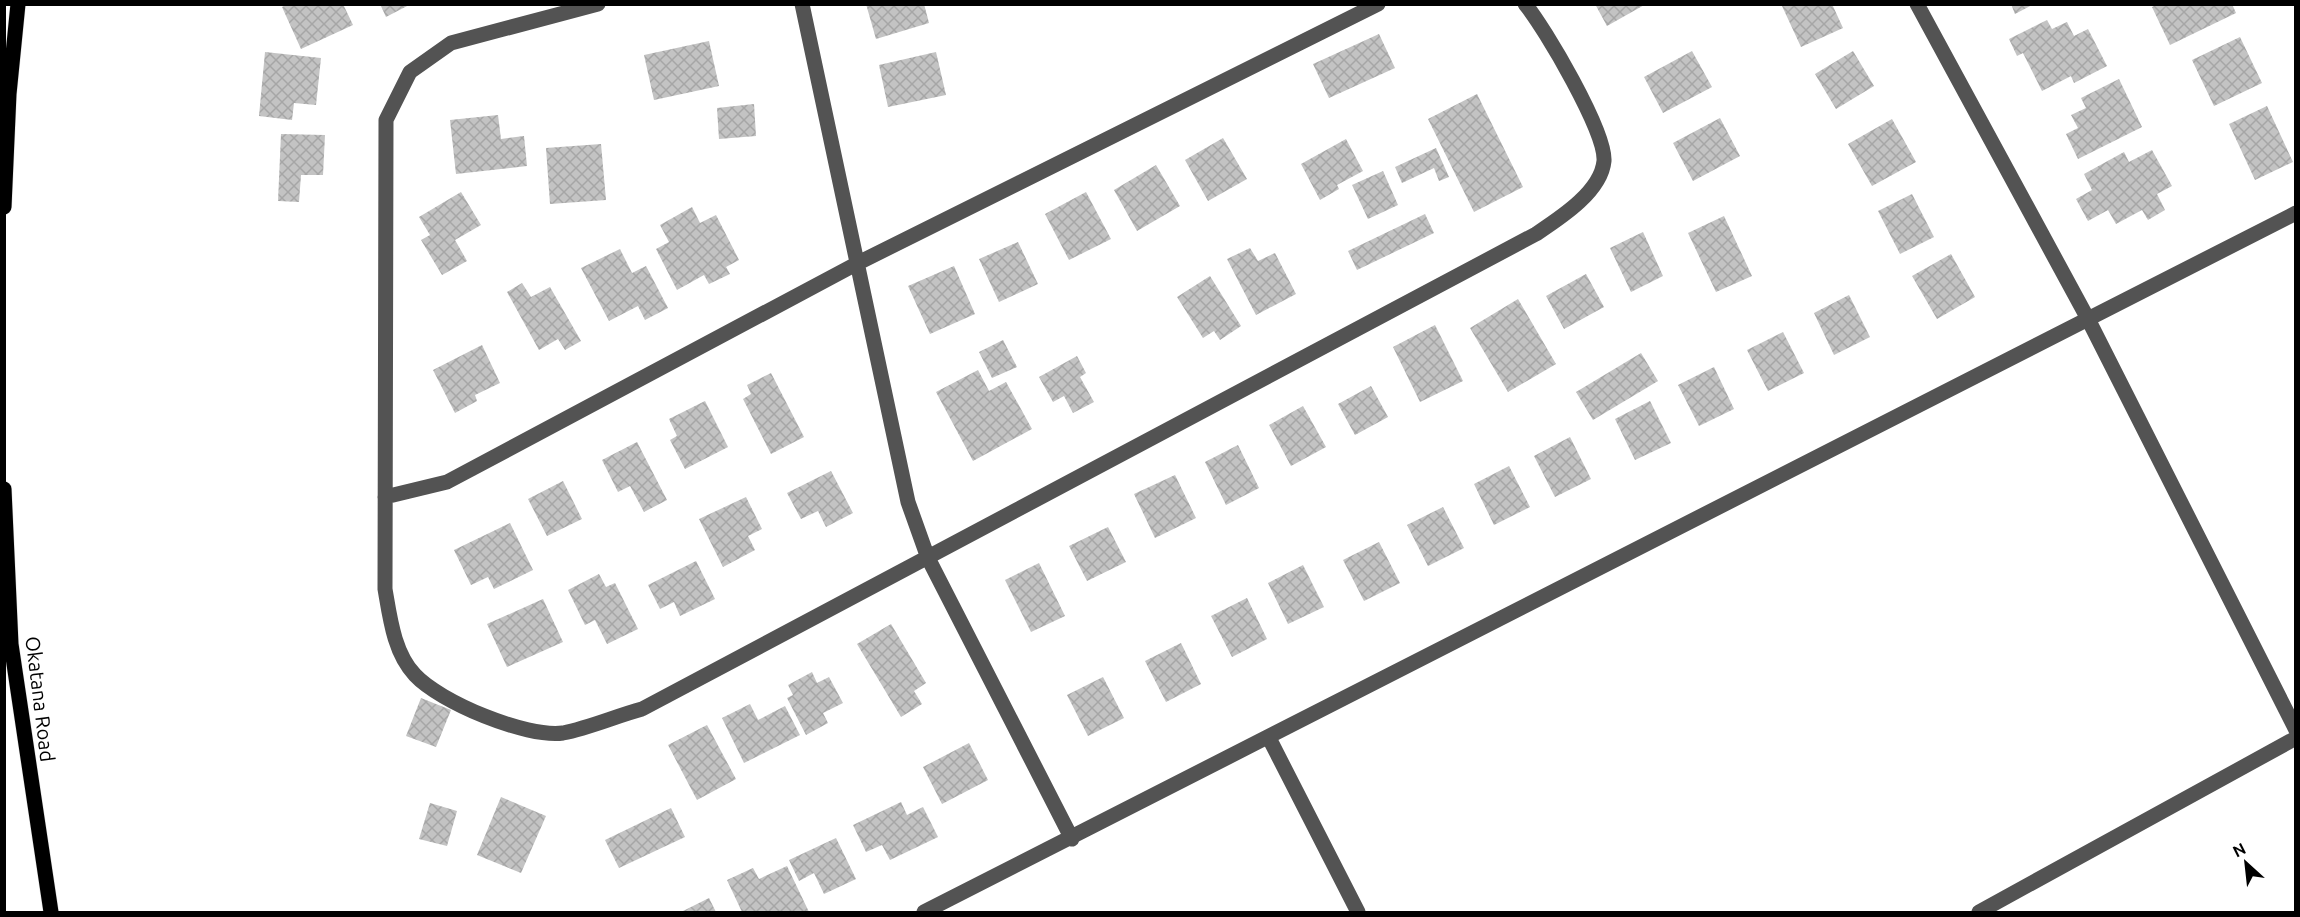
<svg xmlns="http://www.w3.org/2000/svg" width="2300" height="917" font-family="Ubuntu,sans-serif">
  <defs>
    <pattern id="building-cross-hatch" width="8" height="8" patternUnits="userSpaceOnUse" patternTransform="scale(1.5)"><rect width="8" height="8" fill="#c3c3c3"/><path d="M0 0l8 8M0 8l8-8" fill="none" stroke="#a6a6a6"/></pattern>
  </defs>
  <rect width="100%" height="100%" fill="#fff"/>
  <path fill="url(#building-cross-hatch)" d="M288,4H343L353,25L301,49L282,7Z
    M380,4H411L386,17Z
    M866,4H924L929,23L876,39Z
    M1595,4H1646L1607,26Z
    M1784,4H1832L1843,28L1801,47L1782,6Z
    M2011,4H2034L2015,14Z
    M2158,4H2232L2236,13L2170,45L2152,7Z
    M2047,20L2052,29L2067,22L2074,36L2088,29L2107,66L2074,83L2071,76L2042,91L2023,53L2017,56L2009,39Z
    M1379,34L1395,68L1329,98L1313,64Z
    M2240,37L2262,83L2214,106L2192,60Z
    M709,41L719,86L654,100L644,55Z
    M1692,51L1712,87L1663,113L1644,77Z
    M1853,51L1874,86L1836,109L1815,74Z
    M265,52L321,58L316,105L294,103L292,120L259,116Z
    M936,52L946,95L888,107L879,65Z
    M2119,79L2142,127L2078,159L2066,134L2078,128L2071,115L2086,108L2081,98Z
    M1477,94L1523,187L1474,212L1428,119Z
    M754,104L756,136L719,139L717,108Z
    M2267,106L2293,162L2255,180L2229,124Z
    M498,115L501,139L524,136L527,166L456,174L450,120Z
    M1720,118L1740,156L1693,181L1673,143Z
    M1892,119L1916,162L1872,186L1848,144Z
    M281,134L325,135L323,175H301L299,202L278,201Z
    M1223,138L1247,179L1208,201L1185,160Z
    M1346,139L1363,171L1337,185L1339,189L1320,200L1301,164Z
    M601,144L606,200L550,204L546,148Z
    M1436,148L1449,177L1439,181L1434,168L1402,183L1395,167Z
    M2152,150L2172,186L2157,194L2165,210L2148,220L2142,210L2116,224L2108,210L2088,221L2076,199L2092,190L2084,174L2124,152L2129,162Z
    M1156,165L1180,206L1137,231L1114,190Z
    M1383,171L1398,205L1368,219L1352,185Z
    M461,192L481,225L455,240L467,261L442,275L421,240L430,235L419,217Z
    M1086,192L1111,239L1069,260L1045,214Z
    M1912,194L1934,237L1900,254L1878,211Z
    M692,207L700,223L716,215L739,260L726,267L730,274L709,284L704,275L677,290L656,249L669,242L660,225Z
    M1425,214L1434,233L1357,270L1348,251Z
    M1724,216L1752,276L1716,292L1688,233Z
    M1643,232L1663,276L1631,292L1610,248Z
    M1018,242L1038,284L999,302L979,259Z
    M1250,248L1258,261L1275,253L1296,294L1256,315L1227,259Z
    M620,249L632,273L646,266L668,308L645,320L638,306L609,321L581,268Z
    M1951,254L1975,297L1937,319L1912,276Z
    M954,266L975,314L930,334L908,286Z
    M1586,274L1604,307L1564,329L1546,296Z
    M1210,276L1241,326L1220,340L1214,331L1203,338L1177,297Z
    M522,283L531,297L550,287L581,341L565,350L558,339L539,350L507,292Z
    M1849,295L1870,337L1834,355L1814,313Z
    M1518,299L1556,364L1508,392L1470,328Z
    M1435,325L1463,381L1420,402L1393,347Z
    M1783,332L1804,373L1768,391L1747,350Z
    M1003,340L1017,367L992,378L979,352Z
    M482,345L500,383L475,395L477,401L455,413L433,370Z
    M1641,353L1658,381L1593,420L1576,392Z
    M1077,356L1086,373L1080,377L1094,402L1073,413L1064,396L1053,402L1039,377Z
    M1714,367L1734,409L1699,426L1678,385Z
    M978,370L989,391L1006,382L1032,429L973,461L936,392Z
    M771,373L804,437L771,454L743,399L751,394L747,385Z
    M1371,386L1388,417L1355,435L1338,404Z
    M705,401L728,447L685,469L670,440L677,436L669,419Z
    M1650,401L1671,443L1635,460L1615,419Z
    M1303,406L1326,447L1291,466L1269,425Z
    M1570,437L1591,479L1555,497L1534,456Z
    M637,442L667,500L644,512L630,486L618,492L602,460Z
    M1238,445L1259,488L1226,505L1205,462Z
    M1509,466L1530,507L1494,525L1474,484Z
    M831,471L853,513L826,527L818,511L801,519L787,493Z
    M1175,475L1196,518L1155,538L1134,494Z
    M563,481L582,519L547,536L528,499Z
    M746,497L762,529L748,536L755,550L723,567L699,519Z
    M1443,507L1464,548L1428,566L1407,525Z
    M510,523L533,570L494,589L488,577L471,585L454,550Z
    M1108,527L1126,562L1087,581L1069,546Z
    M1379,542L1400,583L1364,601L1343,560Z
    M696,561L715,599L680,616L674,602L660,609L648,585Z
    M1039,563L1065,616L1031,632L1005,580Z
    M1303,565L1324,607L1288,624L1268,583Z
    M599,574L606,587L615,583L638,629L607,644L595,620L585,625L568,590Z
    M1247,598L1267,639L1232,657L1211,616Z
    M543,599L563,642L507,667L487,624Z
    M891,624L926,683L914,691L922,704L901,717L857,644Z
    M1181,643L1201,684L1166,702L1145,661Z
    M812,672L817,683L829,677L843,703L823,713L828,723L806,735L787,698L793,695L788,685Z
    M1103,677L1124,718L1088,736L1067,695Z
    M421,698L451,710L436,747L406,736Z
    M750,704L758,720L785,706L800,735L744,763L722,718Z
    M707,725L736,779L697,800L668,745Z
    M969,743L988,780L942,804L923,767Z
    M501,797L546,816L521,873L477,855Z
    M901,802L907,815L923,807L938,837L890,860L882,845L866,852L853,825Z
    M430,803L457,811L447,846L419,839Z
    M671,808L685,837L619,868L605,840Z
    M836,838L856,879L824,894L814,873L799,881L789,860Z
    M787,866L809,912H742L727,880L753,868L759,879Z
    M709,898L716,912H681Z"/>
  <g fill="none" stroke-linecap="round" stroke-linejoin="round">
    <g stroke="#dbdbdb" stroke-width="16">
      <path id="major" d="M4,207L9,94L18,4
        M4,489L11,644L51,912"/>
    </g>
    <path stroke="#535353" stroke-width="15" d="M598,4L451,43L410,72L386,120L385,589C390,618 394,653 415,675C440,702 526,738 563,733C589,728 616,716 642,709L1536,234C1560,218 1601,192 1604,161C1606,132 1545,28 1525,4
      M802,4L908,502L928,558L1072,839
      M1917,4L2088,319L2296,730
      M385,497L447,482L858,263L1378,4
      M1269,738L1358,912
      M924,912L2296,213
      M1979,912L2296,738"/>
    <use href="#major" stroke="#000" stroke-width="15"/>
  </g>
  <g text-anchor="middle" stroke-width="5" stroke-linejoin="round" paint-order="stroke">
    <g font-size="20" fill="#000" stroke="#fff">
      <text transform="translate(40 699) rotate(83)" y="7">Okatana Road</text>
    </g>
  </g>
  <rect width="2300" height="917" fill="none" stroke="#000000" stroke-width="12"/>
  <g transform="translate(2246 863) rotate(333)" stroke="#ffffff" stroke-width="4.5" paint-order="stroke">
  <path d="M0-4.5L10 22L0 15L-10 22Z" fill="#000000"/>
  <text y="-9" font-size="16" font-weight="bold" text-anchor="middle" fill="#000000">N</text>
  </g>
</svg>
